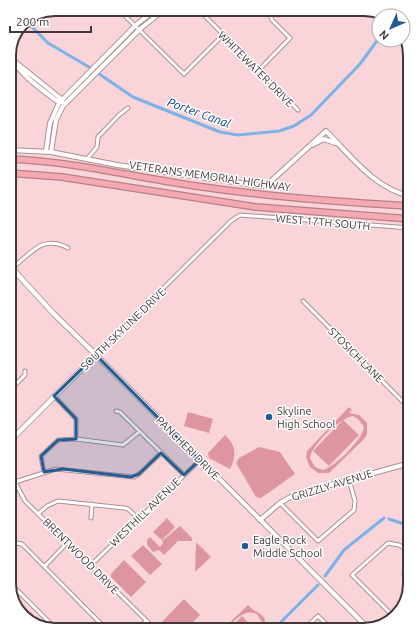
<svg xmlns="http://www.w3.org/2000/svg" width="419" height="639" font-family="Ubuntu,sans-serif">
  <rect width="100%" height="100%" fill="#f9d5d9"/>
  <path fill="#dd969f" fill-rule="evenodd" d="M349,407L352,410L349,413L359,415L367,423V434L364,439L329,473H318L310,467L306,457L307,451ZM353,416L358,419L364,427C363,439 335,467 323,470L315,467L310,458C311,445 341,417 353,416Z
    M188,412L213,419L209,433L184,426Z
    M343,420L359,435L329,466L313,451Z
    M225,435C236,445 237,455 230,469L209,458L208,453Z
    M259,447L280,452L295,474L261,498L256,497L236,463L239,458Z
    M167,518L175,527L162,540L153,532Z
    M180,526L192,538V541H178L164,555L159,550L153,552L147,545V540L150,537L160,547L163,543L162,541Z
    M196,542L211,557L195,572Z
    M143,545L162,564L150,575L131,556Z
    M124,560L146,582L131,597L111,577V574Z
    M184,599L200,615L185,630H165L160,624Z
    M248,605C256,615 269,612 264,630H262L263,624L257,614C243,608 235,621 225,630H222Z
    M242,616L255,630H228Z"/>
  <g fill="none" stroke-linecap="round" stroke-linejoin="round">
    <path stroke="#7db2e9" stroke-width="1" d="M40,16L45,13"/>
    <path stroke="#7db2e9" stroke-width="3" d="M25,20L48,43L89,67L133,97L220,132L238,135L279,131L294,126L311,115L360,64L379,38
      M389,519L410,526
      M325,576L344,550L384,518
      M273,630L318,585"/>
    <g stroke="#ae8d90" stroke-width="5">
      <path id="minor" d="M118,9L184,74L223,35
        M198,9L298,110
        M258,71L290,38L272,20L268,9
        M87,159L97,147L98,137L119,115L128,108
        M12,268C32,253 42,234 68,248
        M303,301L410,409
        M96,355L231,221L240,215L410,228
        M9,391L25,375V371
        M54,396L76,419V439
        M116,411L120,412L184,475
        M9,426L16,434
        M405,464L410,474
        M44,472L41,456L58,440L76,439L123,445L139,432
        M9,481L15,482L25,501L156,630
        M15,482L56,469L134,477L139,474L161,453
        M406,499L410,502
        M280,503L318,541L354,510L355,501L349,480
        M38,514L47,506L58,501L124,508L128,509L138,518
        M91,518L92,504
        M9,548L16,543L22,544L107,630
        M91,565L200,460
        M45,566L67,543
        M404,574L410,563
        M9,582L57,630
        M394,617L352,575L388,543L399,545L410,552
        M137,630L146,621
        M303,630L318,616L332,630"/>
    </g>
    <g stroke="#ae8d90" stroke-width="6">
      <path id="tertiary" d="M9,57L60,98L63,103
        M14,62C25,78 42,90 57,101L60,100
        M312,145L324,139L335,143
        M9,150L51,152L117,165L262,186L270,182L326,131C350,155 375,189 410,196
        M46,151L50,123L59,103L136,25L156,9
        M51,152L56,120L63,106L140,29L165,9
        M96,355L369,629
        M260,520L280,503L294,495L410,463"/>
    </g>
    <g stroke="#ae8d90" stroke-width="6">
      <path id="secondary" d="M9,442L96,355L53,313L9,265"/>
    </g>
    <g stroke="#b78188" stroke-width="8">
      <path id="motorway" d="M9,159C70,161 129,176 189,185C262,196 336,202 410,206
        M9,173L62,177L256,207L410,219"/>
    </g>
    <use href="#minor" stroke="#fff" stroke-width="3"/>
    <use href="#tertiary" stroke="#fff" stroke-width="4"/>
    <use href="#secondary" stroke="#fff" stroke-width="4.5"/>
    <use href="#motorway" stroke="#f5a9b3" stroke-width="5.5"/>
  </g>
  <path fill="#215c93" fill-opacity="0.2" stroke="#215c93" stroke-width="3" stroke-linejoin="round" d="M96,355L200,460L184,475L161,453L139,474L131,477L63,469L44,472L41,456L58,440L76,439V419L54,396Z"/>
  <g fill="#215c93" stroke="#fff" stroke-width="1.5">
    <circle cx="269" cy="417" r="4"/>
    <circle cx="245" cy="546" r="4"/>
  </g>
  <g text-anchor="middle" stroke-width="3" stroke-linejoin="round" paint-order="stroke">
    <g font-size="11" fill="#443638" stroke="#fff">
      <text transform="translate(256 69) rotate(45)" y="4">WHITEWATER DRIVE</text>
      <text transform="translate(210 176) rotate(8)" y="4">VETERANS MEMORIAL HIGHWAY</text>
      <text transform="translate(323 222) rotate(5)" y="4">WEST 17TH SOUTH</text>
      <text transform="translate(123 329) rotate(-44)" y="4">SOUTH SKYLINE DRIVE</text>
      <text transform="translate(356 355) rotate(45)" y="4">STOSICH LANE</text>
      <text transform="translate(188 448) rotate(45)" y="4">PANCHERI DRIVE</text>
      <text transform="translate(332 485) rotate(-17)" y="4">GRIZZLY AVENUE</text>
      <text transform="translate(145 512) rotate(-44)" y="4">WESTHILL AVENUE</text>
      <text transform="translate(81 556) rotate(45)" y="4">BRENTWOOD DRIVE</text>
    </g>
    <g font-size="11" fill="#443638" stroke="#fff" text-anchor="start">
      <text x="277" y="415">Skyline<tspan x="277" dy="13">High School</tspan></text>
      <text x="253" y="544">Eagle Rock<tspan x="253" dy="13">Middle School</tspan></text>
    </g>
    <g font-size="12" font-style="italic" fill="#054273" stroke="#fff">
      <text transform="translate(199 113) rotate(20)" y="4">Porter Canal</text>
    </g>
  </g>
  <path d="M0 0H419V639H0ZM55 16H364A39 39 0 0 1 403 55V584A39 39 0 0 1 364 623H55A39 39 0 0 1 16 584V55A39 39 0 0 1 55 16Z" fill="#fff" fill-rule="evenodd"/>
  <path fill="none" stroke="#443638" stroke-width="2" d="M55 16H364A39 39 0 0 1 403 55V584A39 39 0 0 1 364 623H55A39 39 0 0 1 16 584V55A39 39 0 0 1 55 16Z"/>
  <g transform="translate(391 28) rotate(225)"><circle r="19" fill="#ffffff" stroke="#b4afaf"/>
  <path d="M0-3L7 15L0 10L-7 15Z" fill="#215c93"/>
  <text y="-6" font-size="11" font-weight="bold" text-anchor="middle" fill="#443638">N</text>
  </g>
  <path d="M10 26v6h81v-6" fill="none" stroke="#443638" stroke-width="2"/>
  <text x="16" y="26" font-size="12" fill="#443638" stroke="#ffffff" stroke-width="3" paint-order="stroke">200 m</text>
</svg>
